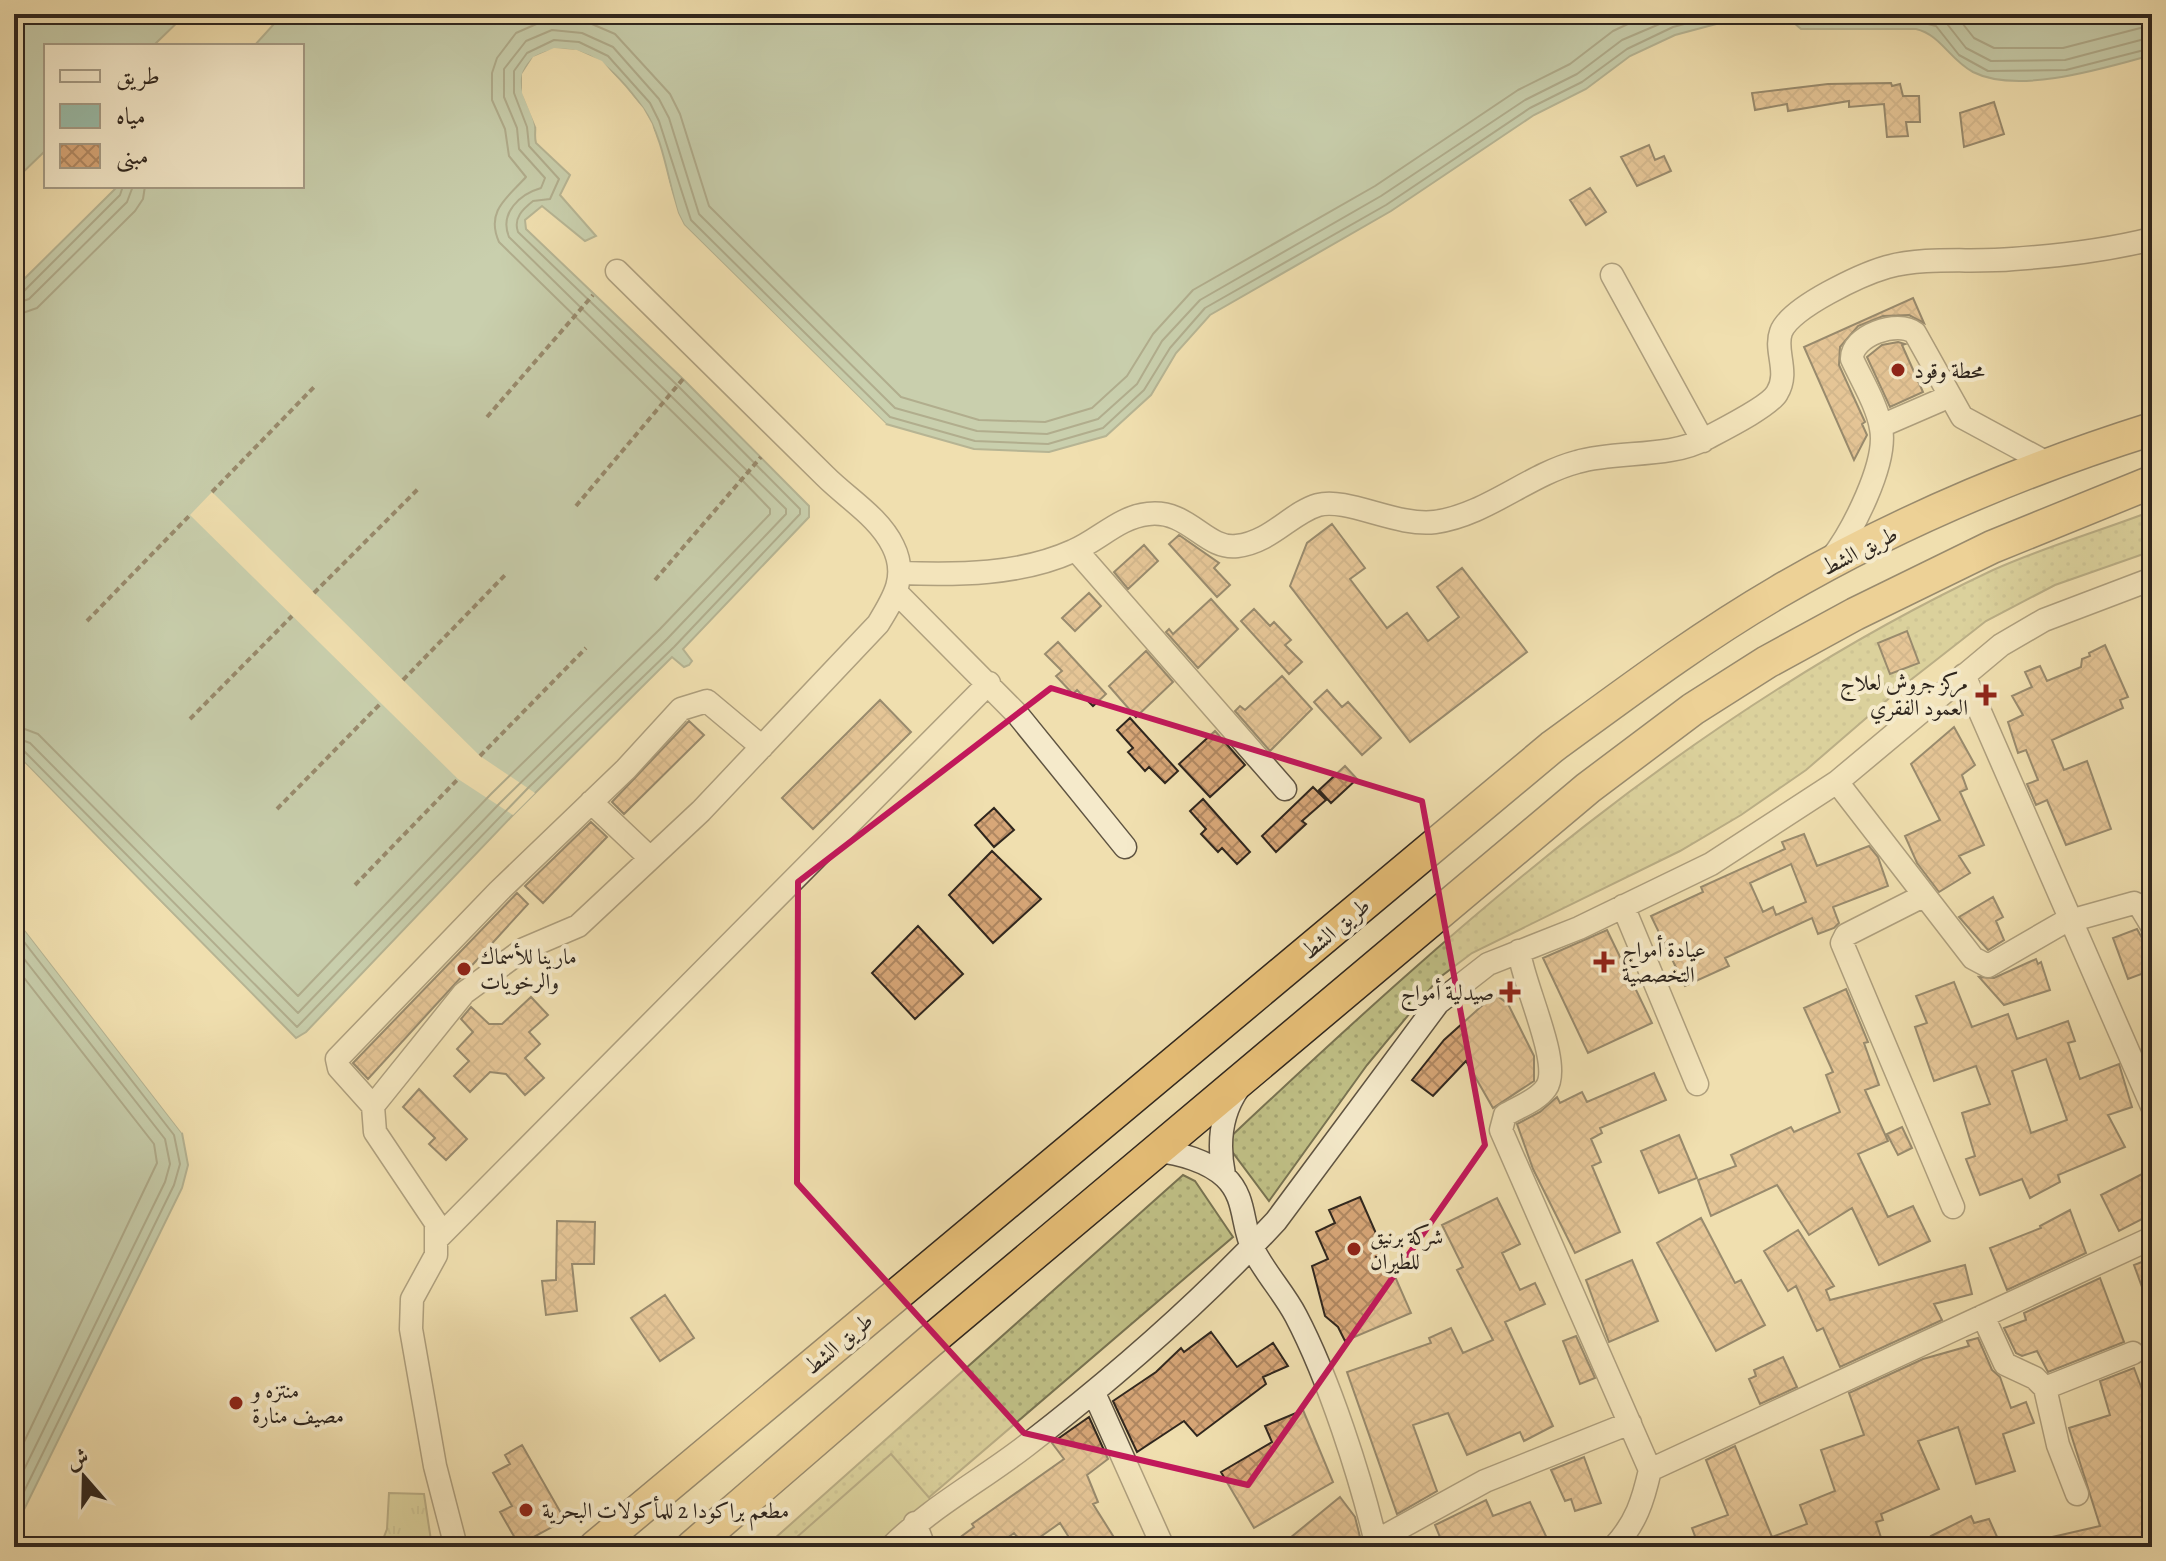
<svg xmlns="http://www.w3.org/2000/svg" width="2166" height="1561" font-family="Alegreya,Amiri,serif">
  <defs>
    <pattern id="grass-tufts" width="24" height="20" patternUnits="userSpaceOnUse" patternTransform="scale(2)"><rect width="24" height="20" fill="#c0c086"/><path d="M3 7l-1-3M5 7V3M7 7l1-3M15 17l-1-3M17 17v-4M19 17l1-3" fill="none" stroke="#a5a573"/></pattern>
    <pattern id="garden-dots" width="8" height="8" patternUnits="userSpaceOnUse" patternTransform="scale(2)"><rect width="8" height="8" fill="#c0c086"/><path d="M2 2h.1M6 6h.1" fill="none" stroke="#a5a573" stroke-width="1.8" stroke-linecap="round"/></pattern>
    <pattern id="building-cross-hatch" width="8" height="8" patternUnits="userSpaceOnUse" patternTransform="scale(2)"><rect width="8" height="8" fill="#d8a778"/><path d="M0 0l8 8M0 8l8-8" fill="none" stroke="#b08862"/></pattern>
  </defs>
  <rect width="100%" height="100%" fill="#f0dfaf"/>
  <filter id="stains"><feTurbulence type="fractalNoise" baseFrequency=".0025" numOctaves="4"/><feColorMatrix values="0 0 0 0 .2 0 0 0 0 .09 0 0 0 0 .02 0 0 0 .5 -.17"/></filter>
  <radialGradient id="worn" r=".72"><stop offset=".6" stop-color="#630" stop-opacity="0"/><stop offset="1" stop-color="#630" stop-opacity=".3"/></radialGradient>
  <path fill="url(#grass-tufts)" stroke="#787352" stroke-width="2" d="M389,1493L424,1494L432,1547H380L387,1529Z"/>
  <path fill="url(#garden-dots)" stroke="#787352" stroke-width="2" d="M2152,511V551L2055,585L1986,621L1908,682L1806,770L1741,815L1680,851L1472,953L1439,978L1367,1065L1269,1201L1225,1142C1462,919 1695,710 1993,570C2044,547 2100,531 2152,511Z
    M1183,1175L1195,1181L1233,1237L871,1547H765Z"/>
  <path fill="#c0c086" stroke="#787352" stroke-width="2" d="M891,1454L932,1501L880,1547H806L797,1537Z"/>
  <path fill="#9abdaa" stroke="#6f8172" stroke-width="2" d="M14,14H186L153,46H46V150L14,181Z
    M283,14H1740L1731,20L1675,35L1630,56L1586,89L1534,115L1391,211L1210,315L1176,353L1151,395L1106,436L1049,452L974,449L886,424L684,225L678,213C668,180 663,136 643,108C619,74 584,35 539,55C531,58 523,69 522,78C520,96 532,108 535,125C536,131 534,136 536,143L570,175L560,195L596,236L585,241L542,206L525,220L526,229L683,379L809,506V517L683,649L692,661L689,665L684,667L672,657L513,815L306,1032L296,1038L14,752V289L118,186H302V46H254Z
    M1792,14H2152V55C2105,68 2018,95 1973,72C1949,59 1941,35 1916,29H1801L1793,22Z
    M14,916L182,1133L188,1165L182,1188L14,1530Z"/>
  <path fill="#f0dfaf" d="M554,48L577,50L602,61L643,108L652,124L678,213L684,225L886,424L883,427L681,227L674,214L648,126L640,111L599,64L576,54L555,52L536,60L526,75V92L539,126L536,127L522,93V74L533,57Z
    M212,492L480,756L535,793L513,815L458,779L190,515Z
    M14,752L289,1034L286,1036L14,758Z
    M14,912L185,1130L182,1133L14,916Z"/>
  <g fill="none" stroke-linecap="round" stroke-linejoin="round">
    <path stroke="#647264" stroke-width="2" d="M1800,14L1805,21H1916L1936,26L1959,55L1988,71L2066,70L2152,48
      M1931,14L1944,20L1966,48L1991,61L2065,60L2152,37
      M1955,14L1974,38L1994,48H2063L2152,25
      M14,294L23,292L120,195L123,186
      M14,304L29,299L127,202L133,186
      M14,316L37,308L135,211L143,199L145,186
      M14,725L38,734L298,996L491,794L660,629L770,514V509L740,478L499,242C485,211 508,197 526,177L509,156L505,129L492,100V73L497,58L516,33L550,18L585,21L615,34L670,94L680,114L709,206L901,397L979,420L1045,422L1092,408L1127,376L1153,334L1193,290L1375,186L1518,90L1570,64L1613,31L1649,14
      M14,737L30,743L298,1013L500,803L667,639L786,514V509L509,237C499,213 520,194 541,188L545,178L519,149L517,128L504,97V69L526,41L552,30L582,33L613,47L659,99L669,118L699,214L895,408L977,431L1047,434L1098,419L1137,384L1162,341L1200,300L1381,196L1525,100L1577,74L1622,40L1683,14
      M14,748L23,750L297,1027L529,787L674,647L800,514V509L677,385L518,232C513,218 523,209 533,201L550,199L559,179L529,146L527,127L514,93V71L527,53L554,40L579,42L608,56L650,103L659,121L691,220L890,417L975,441L1048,444L1103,428L1144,390L1170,348L1205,308L1386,205L1530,108L1582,82L1627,49L1673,27L1722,14
      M14,929L174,1135L180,1164L174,1185L14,1512
      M14,946L165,1139L170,1164L165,1182L14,1490
      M14,965L154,1144L157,1163L14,1463"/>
  </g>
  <path fill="url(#building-cross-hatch)" stroke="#2f261e" stroke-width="2" fill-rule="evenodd" d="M1891,83L1892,86L1900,84L1903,96H1919L1920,122H1906L1908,136L1887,137L1884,104L1849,107V101L1788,111L1787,104L1755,110L1752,93L1828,84Z
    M1994,102L2004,134L1964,147L1960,113Z
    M1649,145L1655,160L1664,156L1671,171L1637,186L1621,157Z
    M1590,188L1606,212L1586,225L1570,200Z
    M1913,298L1924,323L1909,315L1883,316L1858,326L1840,347L1839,365L1865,422L1862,424L1867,435L1854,460L1804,347Z
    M1898,342L1905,344L1902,345L1923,392L1890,407L1867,357L1882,345Z
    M1332,524L1365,568L1350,579L1387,628L1407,613L1428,641L1459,617L1437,587L1462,568L1527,652L1410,742L1290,586L1307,543Z
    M1179,535L1219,563L1214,568L1230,585L1217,597L1169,544Z
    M1144,545L1158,561L1128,589L1114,572Z
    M1089,593L1101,606L1075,631L1062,618Z
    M1211,599L1238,629L1198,668L1166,632L1169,629L1173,634Z
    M1254,609L1270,626L1274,622L1291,640L1285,645L1302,662L1289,674L1241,621Z
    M1907,631L1919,663L1890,674L1878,643Z
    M1058,642L1106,694L1093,706L1077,690L1073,694L1056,676L1062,671L1045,654Z
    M2105,645L2128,697L2120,700L2123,708L2052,740L2064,770L2087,761L2111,829L2066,845L2047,800L2036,805L2027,784L2038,780L2026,750L2018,753L2008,722L2023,715L2012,696L2032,687L2025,672L2040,666L2047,681L2081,667L2082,659L2090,656L2089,653Z
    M1146,651L1173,682L1136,717L1109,686Z
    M1282,676L1312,709L1270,751L1235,711L1240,706L1245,710Z
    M1327,690L1342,707L1348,702L1381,738L1362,755L1314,702Z
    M880,700L911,732L813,829L782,798Z
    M1130,718L1178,771L1165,783L1149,767L1145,771L1128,752L1133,748L1117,730Z
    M689,721L704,735L624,814L612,802Z
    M1954,727L1975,765L1962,775L1967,789L1960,792L1984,845L1959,856L1970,873L1939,892L1917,863L1905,836L1940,820L1911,764Z
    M1215,731L1245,765L1210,797L1179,764Z
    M1345,766L1357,779L1331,803L1319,790Z
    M1313,787L1326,800L1302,821L1306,824L1276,852L1262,836Z
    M1203,799L1250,852L1237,864L1222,848L1218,852L1201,834L1206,829L1190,811Z
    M994,808L1014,830L994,847L975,825Z
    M591,822L607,837L543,903L525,886Z
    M1804,834L1817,866L1869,846L1878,857L1888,886L1833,907L1839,923L1834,928L1818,934L1812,918L1725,958L1729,966L1685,986L1651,916L1703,892L1701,887L1785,849L1782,842ZM1791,864L1806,902L1776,915L1773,907L1763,912L1750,883Z
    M992,851L1041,899L993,943L949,895Z
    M517,893L528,904L368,1079L353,1063Z
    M1993,897L2003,917L1996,921L2004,940L1988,950L1959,917Z
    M918,926L963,974L915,1019L872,973Z
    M2137,929L2152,956V970L2128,979L2113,938Z
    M1607,930L1652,1023L1588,1053L1543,958Z
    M2036,959L2038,964L2041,962L2050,990L2004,1005L1979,977L1994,978Z
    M1954,982L1972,1027L2008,1014L2017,1039L2068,1021L2075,1041L2068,1043L2080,1079L2119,1064L2132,1107L2108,1115L2125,1147L2058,1175L2060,1182L2030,1198L2022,1179L1980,1195L1966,1159L1975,1156L1962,1113L1990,1104L1976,1066L1934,1081L1915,1027L1927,1023L1916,996ZM2046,1059L2067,1120L2031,1133L2012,1071Z
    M1846,989L1868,1042L1864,1043L1879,1085L1865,1090L1888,1141L1858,1154L1888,1217L1913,1206L1930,1241L1879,1265L1852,1208L1809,1235L1777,1185L1711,1216L1698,1180L1736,1166L1731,1155L1791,1127L1794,1132L1840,1112L1826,1075L1833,1072L1804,1008Z
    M1495,994L1508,1004L1534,1056V1081L1493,1108L1466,1061L1433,1096L1412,1080L1444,1040Z
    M531,997L548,1015L529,1032L540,1044L525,1058L544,1078L525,1095L506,1074L490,1072L470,1092L454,1076L469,1061L457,1049L473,1032L461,1019L471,1007L489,1024H502Z
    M1654,1073L1666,1100L1600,1128L1602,1133L1591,1139L1601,1162L1592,1166L1620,1232L1575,1253L1533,1169L1517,1124L1540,1112L1557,1097L1560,1103L1582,1092L1587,1102Z
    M419,1089L467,1139L446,1160L429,1144L435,1138L403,1107Z
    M1902,1127L1912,1148L1898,1155L1887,1134Z
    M1679,1135L1697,1178L1659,1193L1641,1151Z
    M2152,1169V1214L2119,1231L2101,1195Z
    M1360,1197L1411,1313L1345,1341L1338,1327L1325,1316L1312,1266L1328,1259L1316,1232L1335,1223L1329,1210Z
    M1497,1198L1520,1244L1502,1253L1520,1290L1535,1283L1545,1304L1505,1322L1553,1426L1524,1441L1520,1432L1467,1455L1448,1413L1413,1425L1437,1491L1397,1514L1347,1372L1431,1343L1429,1338L1451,1328L1463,1353L1493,1340L1457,1270L1463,1267L1442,1225Z
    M2070,1210L2086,1253L2007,1290L1990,1248L2041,1228L2040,1226Z
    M1701,1218L1735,1283L1741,1280L1765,1325L1716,1351L1657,1243Z
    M557,1221L595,1222L594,1264H572L577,1311L546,1315L542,1281L556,1280Z
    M1798,1230L1834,1286L1826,1290L1830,1300L1965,1265L1972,1294L1934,1304L1942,1320L1840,1367L1823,1328L1817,1331L1796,1286L1788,1291L1764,1251Z
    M2152,1258V1309H2150L2134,1265Z
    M1632,1260L1658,1321L1609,1342L1586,1280Z
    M2100,1278L2124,1342L2048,1372L2037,1351L2022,1356L2016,1353L2004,1328L2026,1320L2024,1313Z
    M665,1295L694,1338L660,1361L631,1318Z
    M1211,1332L1237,1367L1273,1343L1288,1366L1263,1377L1266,1384L1197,1436L1184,1421L1137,1452L1113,1401L1156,1372L1181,1348L1184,1352Z
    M1576,1336L1595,1378L1580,1384L1563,1341Z
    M1978,1338L1992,1370L2000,1377L2011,1408L2026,1402L2034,1423L2003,1434L2015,1471L1976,1484L1958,1427L1918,1441L1939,1489L1881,1514L1883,1520L1876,1522L1884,1547H1699L1692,1528L1728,1515L1706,1460L1735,1446L1772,1537L1807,1524L1800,1505L1835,1491L1821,1450L1864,1435L1849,1393L1923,1359L1969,1346L1967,1341Z
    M1783,1357L1797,1387L1760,1404L1749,1379L1756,1376L1754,1370Z
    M2134,1368L2152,1416V1500L2145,1502L2152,1521V1527L2146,1530L2152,1547H2040L2039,1540L2100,1526L2069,1428L2110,1415L2100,1381Z
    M1303,1410L1333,1482L1254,1528L1221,1472L1272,1442L1265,1426Z
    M1089,1417L1108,1459L1087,1475L1098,1502L1093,1504L1120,1547H1075L1060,1523L1026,1547L1014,1533L995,1547H947L974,1527L972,1524L1064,1459L1052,1443Z
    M522,1445L565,1520L519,1545L500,1512L512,1506L493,1473L510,1464L505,1455Z
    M1584,1457L1601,1503L1575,1511L1571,1499L1565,1501L1551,1470Z
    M1340,1497L1355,1517L1361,1541L1354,1547H1279Z
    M1486,1500L1493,1516L1530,1502L1551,1547H1444L1435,1525Z
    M1971,1516L1974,1523L1989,1519L1998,1539L1979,1547H1975L1970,1538L1950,1547H1937L1931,1536Z"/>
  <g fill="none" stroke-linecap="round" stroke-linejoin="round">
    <g stroke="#5f5442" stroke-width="25">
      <path id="minor" d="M1612,275L1703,441
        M1881,426L1948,397
        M1076,550L1285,789
        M1831,559C1852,532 1888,463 1881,428C1877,405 1862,381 1852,359C1851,336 1898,319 1915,333L1962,417L2049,464
        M900,573C958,575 1020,575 1073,551C1099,540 1119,517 1148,514C1189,509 1205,550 1237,546C1271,542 1291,513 1318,505C1347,497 1397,527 1435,522C1486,515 1528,475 1577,462C1618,450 1669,459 1707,438C1722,430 1770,406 1777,393C1790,372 1774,351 1781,332C1790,307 1863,274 1887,267C1928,256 1972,263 2013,259C2058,256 2108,250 2152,239
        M897,593L1018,715L1125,847
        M1964,675L2152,1106
        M1837,782L1973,958L1988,966L2071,918
        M591,802L649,857
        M1923,896L1846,935L1842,943L1953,1207
        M1623,906L1697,1084
        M2073,920L2134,903L2140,906L2152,926
        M1519,951C1523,985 1563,1065 1546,1088C1537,1101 1518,1107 1505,1115L1501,1130L1650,1470C1643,1501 1636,1523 1614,1547
        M373,1106L339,1068L337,1059L499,891L626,769L681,709L707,701L762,747
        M1157,1151C1179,1153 1208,1161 1225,1177C1247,1198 1241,1225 1253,1249C1265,1273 1284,1293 1296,1316C1329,1379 1361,1478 1377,1547
        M1224,1175C1218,1145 1220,1115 1238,1089
        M438,1238L989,683
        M1983,1316L2005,1364L2035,1378L2045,1388L2058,1445L2077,1494
        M2045,1388L2133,1353
        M1094,1393L1163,1547
        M1650,1470L2152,1238
        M915,1523L924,1547
        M1376,1541L1485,1481L1630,1423
        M456,1547L435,1466L411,1329L412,1299L436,1255V1223L375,1132L373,1106L464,993L524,949L578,926L701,811L878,624C894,598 908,576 893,546C879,517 848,499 825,476C756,408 686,339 617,271
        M891,1547C931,1507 982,1480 1027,1445C1115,1377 1200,1303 1276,1221L1438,1003L1488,964L1579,928L1711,864L1837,782L2001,645L2044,620L2152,579"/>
    </g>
    <g stroke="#2f261e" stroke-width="35">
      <path id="highway" d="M595,1547L1552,747C1626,693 1699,638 1778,592C1896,523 2022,470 2152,429
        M692,1547L928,1343L1588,788L1693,709L1767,662L1855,614L1992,547L2152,482"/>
    </g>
    <path stroke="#2f261e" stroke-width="4" stroke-dasharray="6 4" stroke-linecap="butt" d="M487,417L593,295
      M212,492L314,387
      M576,506L683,379
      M655,580L761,457
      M314,593L418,489
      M87,621L190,515
      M403,680L506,574
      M190,719L292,616
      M480,756L586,648
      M277,809L381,703
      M355,885L458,779"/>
    <use href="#minor" stroke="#f5eacb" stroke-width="22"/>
    <use href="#highway" stroke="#e8c078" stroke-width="32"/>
  </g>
  <path d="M0 0H2166V1561H0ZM1051,688L1422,801L1485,1145L1248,1485L1024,1433L797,1183L798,882Z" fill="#f0dfaf" fill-opacity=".55" fill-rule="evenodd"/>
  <path fill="none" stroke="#c2185b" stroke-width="6" stroke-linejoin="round" d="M1051,688L1422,801L1485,1145L1248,1485L1024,1433L797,1183L798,882Z"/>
  <g fill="#8f2418" stroke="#f5eacb" stroke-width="3">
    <circle cx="1898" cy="370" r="8"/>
    <path d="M1982 683h8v8h8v8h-8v8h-8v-8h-8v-8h8z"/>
    <path d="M1600 950h8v8h8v8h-8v8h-8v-8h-8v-8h8z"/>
    <circle cx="464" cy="969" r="8"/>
    <path d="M1506 980h8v8h8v8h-8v8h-8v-8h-8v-8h8z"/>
    <circle cx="1354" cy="1249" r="8"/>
    <circle cx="236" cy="1403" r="8"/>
    <circle cx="526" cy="1510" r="8"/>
  </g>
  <g text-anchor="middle" stroke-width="8" stroke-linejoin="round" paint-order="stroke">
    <g font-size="22" fill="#2f261e" stroke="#f5eacb" text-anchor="start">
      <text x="1914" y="378">محطة وقود</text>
      <text x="1968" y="690" text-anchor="end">مركز جروش لعلاج<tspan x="1968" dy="25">العمود الفقري</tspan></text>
      <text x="1622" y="957">عيادة أمواج<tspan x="1622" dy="25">التخصصية</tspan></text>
      <text x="480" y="964">مارينا للأسماك<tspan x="480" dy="25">والرخويات</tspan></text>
      <text x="1494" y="1000" text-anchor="end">صيدلية أمواج</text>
      <text x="1370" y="1244">شركة برنيق<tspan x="1370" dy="25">للطيران</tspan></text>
      <text x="252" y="1398">منتزه و<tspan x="252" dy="25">مصيف منارة</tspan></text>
      <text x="542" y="1518">مطعم براكودا 2 للمأكولات البحرية</text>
    </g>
    <g font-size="22" fill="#2f261e" stroke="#f5eacb">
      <text transform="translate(1859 550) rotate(-27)" y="8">طريق الشط</text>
      <text transform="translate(1335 928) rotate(-40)" y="8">طريق الشط</text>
      <text transform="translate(838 1343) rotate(-40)" y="8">طريق الشط</text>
    </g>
  </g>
  <rect width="2166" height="1561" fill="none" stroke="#f0dfaf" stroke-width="48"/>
  <rect x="16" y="16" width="2134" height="1529" fill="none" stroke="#2f261e" stroke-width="4"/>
  <rect x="24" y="24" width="2118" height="1513" fill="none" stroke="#2f261e" stroke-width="2"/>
  <rect x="44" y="44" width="260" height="144" fill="#f5eacb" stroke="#a69c86" stroke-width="2"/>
  <rect x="60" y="70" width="40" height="12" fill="#f5eacb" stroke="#a69c86" stroke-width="2"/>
  <text x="116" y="84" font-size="24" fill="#2f261e">طريق</text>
  <rect x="60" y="104" width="40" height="24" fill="#9abdaa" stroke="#a69c86" stroke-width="2"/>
  <text x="116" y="124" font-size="24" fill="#2f261e">مياه</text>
  <rect x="60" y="144" width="40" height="24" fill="url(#building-cross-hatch)" stroke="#a69c86" stroke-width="2"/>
  <text x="116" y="164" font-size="24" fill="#2f261e">مبنى</text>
  <g transform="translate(84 1477) rotate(340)" stroke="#f5eacb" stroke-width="6" paint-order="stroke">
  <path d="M0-6L14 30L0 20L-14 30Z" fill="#2f261e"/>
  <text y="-12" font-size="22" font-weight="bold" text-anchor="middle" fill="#2f261e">ش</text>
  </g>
  <rect width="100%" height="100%" filter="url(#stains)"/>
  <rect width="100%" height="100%" fill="url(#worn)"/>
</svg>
